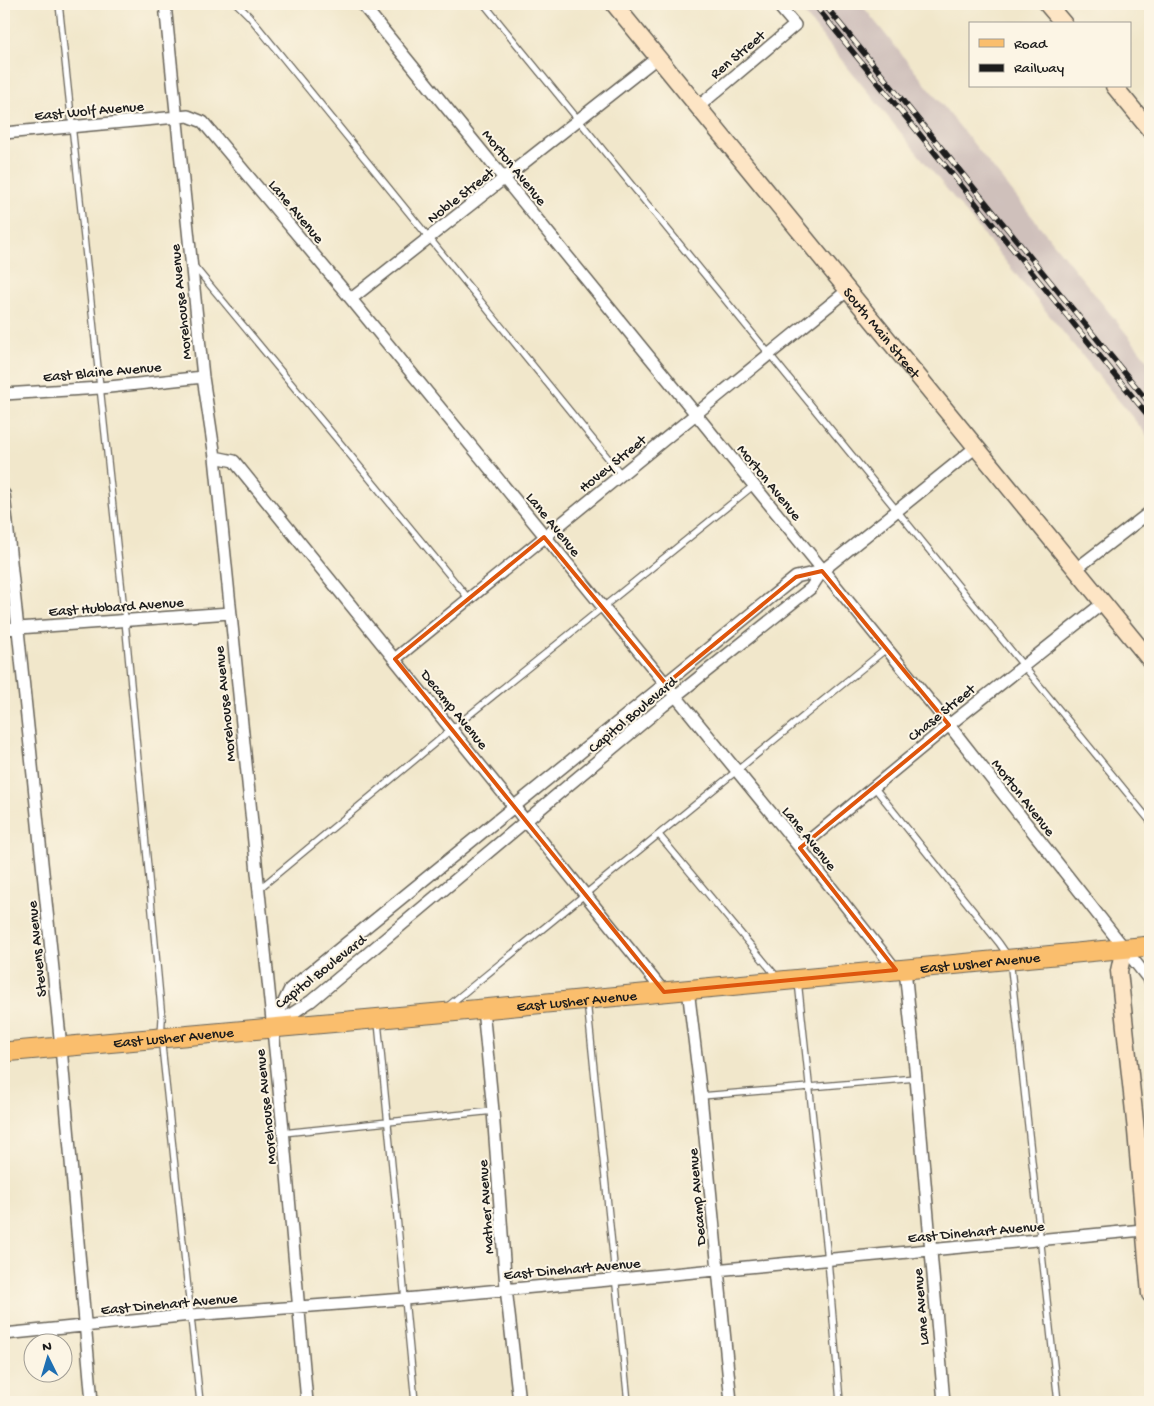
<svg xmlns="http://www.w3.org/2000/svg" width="1154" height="1406" font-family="'Gochi Hand',sans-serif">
  <rect width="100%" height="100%" fill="#fcf5e5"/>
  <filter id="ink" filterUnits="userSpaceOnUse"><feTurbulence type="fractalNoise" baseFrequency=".02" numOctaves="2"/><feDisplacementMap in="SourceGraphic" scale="10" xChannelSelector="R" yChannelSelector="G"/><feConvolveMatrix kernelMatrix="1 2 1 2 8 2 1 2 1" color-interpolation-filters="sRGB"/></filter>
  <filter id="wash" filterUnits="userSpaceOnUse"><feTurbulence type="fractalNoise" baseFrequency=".0096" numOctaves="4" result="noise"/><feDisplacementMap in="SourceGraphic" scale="20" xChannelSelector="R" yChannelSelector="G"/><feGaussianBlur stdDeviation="1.12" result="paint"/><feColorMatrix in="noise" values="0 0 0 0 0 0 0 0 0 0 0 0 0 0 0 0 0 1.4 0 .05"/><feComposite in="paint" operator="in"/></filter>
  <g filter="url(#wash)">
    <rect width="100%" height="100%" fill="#f1e7cb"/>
    <path fill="#cfc0bb" d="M796,4H861L1150,363V439Z"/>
  </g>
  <g filter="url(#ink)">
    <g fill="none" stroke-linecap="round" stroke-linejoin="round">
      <g stroke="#676359" stroke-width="8">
        <path id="lane" d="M59,4L125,620L162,1019L161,1037L200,1402
          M237,4L249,16L621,474
          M484,4L1150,821
          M194,266L469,599
          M874,787L999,943L1010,959L1058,1402
          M659,835L777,977
          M259,889L452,729L753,486
          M798,981L828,1260L840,1402
          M587,1001L628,1402
          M448,1006L886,649
          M378,1022L415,1402
          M701,1096L916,1078
          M283,1133L493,1111
          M1142,1139L1150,1150"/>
      </g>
      <g stroke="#676359" stroke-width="14">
        <path id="street" d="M165,4L203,377L215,457L283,1129L307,1402
          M362,4L949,725L1150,981
          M698,107L795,25L777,4
          M4,133L188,116L203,122L351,299L800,848L896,970
          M351,299L658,57
          M4,394L100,388L203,377
          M215,457L234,461L664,992
          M4,494L61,1047L92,1402
          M1076,569L1150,512
          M4,629L230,613
          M395,659L848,290
          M800,848L949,725L1103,603
          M905,969L916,1078L944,1402
          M688,989L701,1096L731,1402
          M483,1009L493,1111L506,1288L519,1402
          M273,1025L290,989L796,577L822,571
          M273,1026L311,1001L663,706L811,588L822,571L976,447
          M4,1334L191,1315L405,1299L1143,1230"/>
      </g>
      <g stroke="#676359" stroke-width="19">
        <g id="secondary">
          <path id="s1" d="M614,4L1150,660"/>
          <path d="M1047,4L1064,24"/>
          <path d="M1114,86L1150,130"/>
          <path d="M1124,948L1119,971L1136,1131L1150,1294"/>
        </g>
      </g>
      <g stroke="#676359" stroke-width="21">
        <g id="primary">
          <path id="s2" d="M4,1052L483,1009L1150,946"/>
        </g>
      </g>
      <use href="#lane" stroke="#fff" stroke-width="5.5"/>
      <use href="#street" stroke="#fff" stroke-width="11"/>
      <use href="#secondary" stroke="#fde5c5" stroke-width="16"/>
      <use href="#primary" stroke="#fabe6d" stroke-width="19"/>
      <g stroke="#1c1c1c" stroke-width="5.5">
        <path id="rail" d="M814,4L1150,418
          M824,4L1150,404"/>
      </g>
      <use href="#rail" stroke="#fcf5e5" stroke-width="4" stroke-dasharray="11" stroke-linecap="butt"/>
    </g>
  </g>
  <path fill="none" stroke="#de560d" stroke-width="4" stroke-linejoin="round" d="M544,537L666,684L796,577L822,571L949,725L800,848L896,970L664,992L395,659Z"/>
  <g text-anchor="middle" stroke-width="4" stroke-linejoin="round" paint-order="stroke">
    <g font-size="15" fill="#1c1c1c" stroke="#fcf5e5">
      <text transform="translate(737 54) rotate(-40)" y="5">Ren Street</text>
      <text transform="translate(89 110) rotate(-5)" y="5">East Wolf Avenue</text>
      <text transform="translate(515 167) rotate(51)" y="5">Morton Avenue</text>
      <text transform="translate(460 195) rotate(-38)" y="5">Noble Street</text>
      <text transform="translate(297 211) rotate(50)" y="5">Lane Avenue</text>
      <text transform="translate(180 302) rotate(-96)" y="5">Morehouse Avenue</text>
      <text dy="5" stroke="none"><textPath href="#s1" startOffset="424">South Main Street</textPath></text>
      <text transform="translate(102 371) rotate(-5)" y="5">East Blaine Avenue</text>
      <text transform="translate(612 463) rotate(-39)" y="5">Hovey Street</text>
      <text transform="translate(770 482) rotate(51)" y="5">Morton Avenue</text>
      <text transform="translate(554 524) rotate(51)" y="5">Lane Avenue</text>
      <text transform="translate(116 606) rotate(-4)" y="5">East Hubbard Avenue</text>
      <text transform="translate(224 704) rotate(-96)" y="5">Morehouse Avenue</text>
      <text transform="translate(455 709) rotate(51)" y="5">Decamp Avenue</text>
      <text transform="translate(941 712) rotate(-39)" y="5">Chase Street</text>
      <text transform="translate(632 714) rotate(-40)" y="5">Capitol Boulevard</text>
      <text transform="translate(1024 797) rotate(52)" y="5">Morton Avenue</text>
      <text transform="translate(810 838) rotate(51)" y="5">Lane Avenue</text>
      <text transform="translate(36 949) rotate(-96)" y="5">Stevens Avenue</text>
      <text dy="5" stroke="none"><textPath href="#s2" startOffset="980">East Lusher Avenue</textPath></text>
      <text transform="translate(320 971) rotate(-38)" y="5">Capitol Boulevard</text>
      <text dy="5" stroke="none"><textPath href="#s2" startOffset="575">East Lusher Avenue</textPath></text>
      <text dy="5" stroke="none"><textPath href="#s2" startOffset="170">East Lusher Avenue</textPath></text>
      <text transform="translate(265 1107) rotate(-96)" y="5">Morehouse Avenue</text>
      <text transform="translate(696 1197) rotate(-95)" y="5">Decamp Avenue</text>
      <text transform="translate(485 1207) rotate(-94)" y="5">Mather Avenue</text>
      <text transform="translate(976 1231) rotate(-5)" y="5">East Dinehart Avenue</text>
      <text transform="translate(572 1268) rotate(-5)" y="5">East Dinehart Avenue</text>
      <text transform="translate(169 1303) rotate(-5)" y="5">East Dinehart Avenue</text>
      <text transform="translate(920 1307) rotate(-95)" y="5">Lane Avenue</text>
    </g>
  </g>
  <rect width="1154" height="1406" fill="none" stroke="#fcf5e5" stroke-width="20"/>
  <rect x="969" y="22" width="162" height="65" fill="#fcf5e5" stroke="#a29e95"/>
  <rect x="979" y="39" width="25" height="8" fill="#fabe6d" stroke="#a29e95"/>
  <text x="1014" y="48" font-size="15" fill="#1c1c1c">Road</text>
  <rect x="979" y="64" width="25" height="8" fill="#1c1c1c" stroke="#a29e95"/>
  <text x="1014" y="72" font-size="15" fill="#1c1c1c">Railway</text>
  <g transform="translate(48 1358) rotate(355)"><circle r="24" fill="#fcf5e5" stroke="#a29e95"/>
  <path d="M0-4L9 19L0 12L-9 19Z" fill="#1f6fb2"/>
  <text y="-8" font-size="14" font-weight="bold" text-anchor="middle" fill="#1c1c1c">N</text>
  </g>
</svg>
